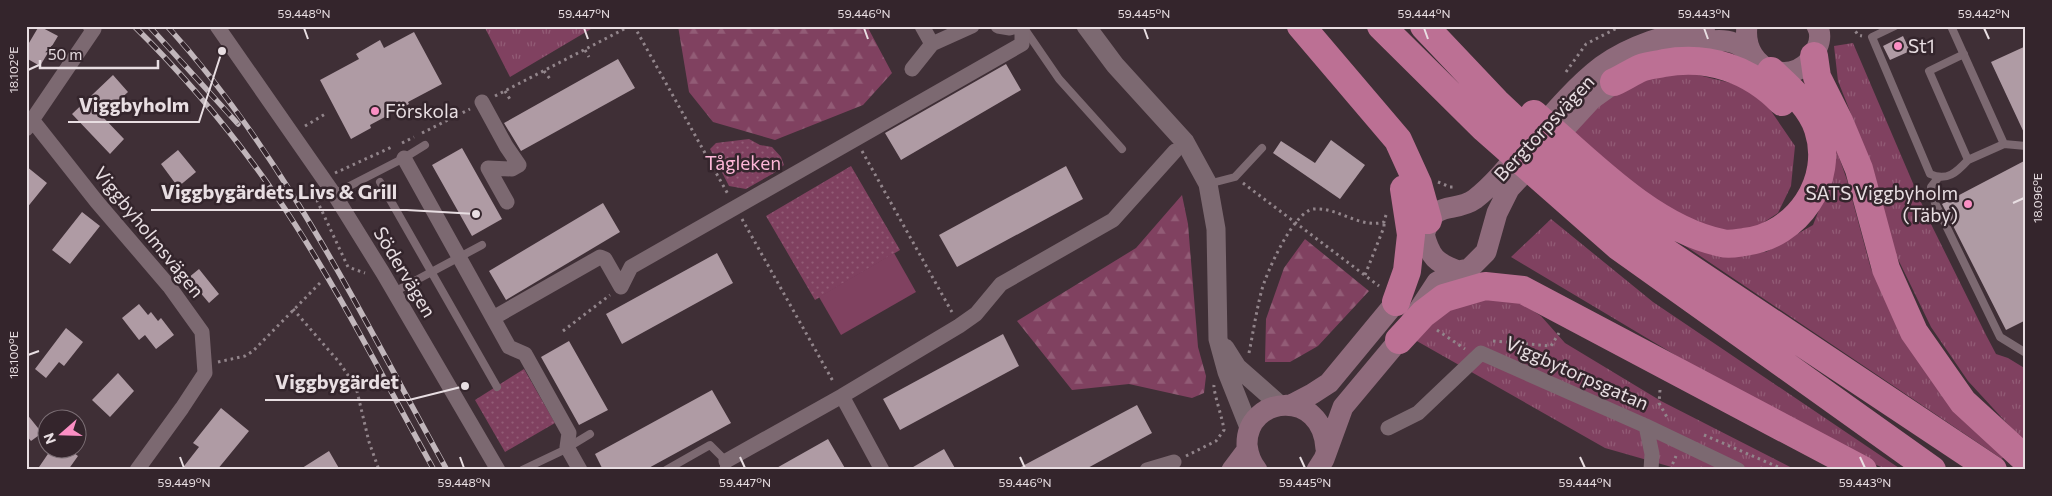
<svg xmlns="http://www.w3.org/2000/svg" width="2052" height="496" font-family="Commissioner,sans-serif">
  <defs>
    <pattern id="grass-tufts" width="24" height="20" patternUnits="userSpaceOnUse" patternTransform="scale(1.25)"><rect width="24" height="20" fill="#804160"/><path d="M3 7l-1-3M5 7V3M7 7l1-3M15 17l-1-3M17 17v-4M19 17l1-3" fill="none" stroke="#925c76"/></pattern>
    <pattern id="forest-firs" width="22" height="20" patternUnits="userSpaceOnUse" patternTransform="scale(1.25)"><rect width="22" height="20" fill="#804160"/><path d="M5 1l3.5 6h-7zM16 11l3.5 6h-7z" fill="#925c76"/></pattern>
    <pattern id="park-dots" width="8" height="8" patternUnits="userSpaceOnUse" patternTransform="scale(1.25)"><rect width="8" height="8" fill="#804160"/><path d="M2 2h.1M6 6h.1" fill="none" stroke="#925c76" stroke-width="1.8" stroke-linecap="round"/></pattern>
  </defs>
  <rect width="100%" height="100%" fill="#3f2f36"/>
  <path fill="url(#grass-tufts)" d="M484,26H596L510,77Z
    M1853,43L1927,216L1986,335L1996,354L2008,358L2026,369V444L1968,381L1931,327L1896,255L1870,162L1838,81L1834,46Z
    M1690,73L1743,86L1769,108L1795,146L1791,186L1778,213L1755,228L1716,232L1659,204L1570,137L1607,97L1641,79Z
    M1833,140L1847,180L1871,269L1909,343L2004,455L2002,459L1657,227L1743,254L1766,252L1813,225L1832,177Z
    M1551,219L1653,302L1902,470H1888L1816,439L1511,257Z
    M1484,296L1518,301L1541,316L1565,343L1661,401L1796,470H1682L1605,448L1415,340L1454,304Z"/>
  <path fill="url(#forest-firs)" d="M678,26H867L892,73L863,105L775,140L713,122L689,92Z
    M1182,195L1188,224L1198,347L1206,376L1204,393L1192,398L1129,384L1072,390L1017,321L1136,248Z
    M1305,239L1369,291L1318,346L1290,362H1265L1266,319L1284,268Z"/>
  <path fill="url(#park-dots)" d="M749,139L760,145L772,147L781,157L784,165L774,173L746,189L729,186L710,149L716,143Z
    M851,166L900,250L815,300L766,216Z
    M524,369L555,423L505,452L475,400Z"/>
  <path fill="#804160" d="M894,253L916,292L841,335L819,297Z"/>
  <path fill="#af9ba4" d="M39,26L58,36L40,66L26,58V48Z
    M414,32L442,84L408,102L409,104L370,125L371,128L351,139L320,80L359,59L356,54L380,40L384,48Z
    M1903,36L1910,51L1890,60L1883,46Z
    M2026,46V137L1991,62Z
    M618,59L635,88L521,151L504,123Z
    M1006,64L1021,90L901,160L885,133Z
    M113,75L128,92L102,116L124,139L110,154L72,114Z
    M1331,140L1365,165L1340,199L1273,153L1281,141L1315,163Z
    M462,148L502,219L472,236L432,165Z
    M178,150L196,172L178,187L161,164Z
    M2026,160V320L2006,330L1942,204Z
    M26,166L47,183L26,209Z
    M1066,166L1083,199L957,267L939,235Z
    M603,203L620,232L506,300L489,271Z
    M82,212L100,226L70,264L52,250Z
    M717,253L733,283L622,344L606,314Z
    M199,269L219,294L209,303L188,278Z
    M139,304L148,315L151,312L158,321L161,318L174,335L156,349L145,335L139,340L122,318Z
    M66,328L83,342L64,366L59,362L46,378L35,369Z
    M1003,334L1019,366L900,430L883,399Z
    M569,341L608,410L579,425L541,357Z
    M118,373L134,391L110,417L92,400Z
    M712,390L731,423L645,470H603L595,454Z
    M1137,405L1152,433L1084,470H1015Z
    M221,408L249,431L217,470H181L199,447L193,443Z
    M26,413L42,433L31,441L26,435Z
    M828,439L846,470H773Z
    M52,448H67L78,456L68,470H37Z
    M944,449L956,470H908Z
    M329,451L340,470H299Z"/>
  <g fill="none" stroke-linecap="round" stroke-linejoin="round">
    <path stroke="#92858b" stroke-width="3" stroke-dasharray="2.5 4" stroke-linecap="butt" d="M634,26L729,196
      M1852,26L1858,35L1862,36
      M585,50L589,57
      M544,71L550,79
      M1566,72L1586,44L1621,26
      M505,91L511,101
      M495,96L630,26
      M305,126L327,113
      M422,133L470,109
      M402,143L414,137
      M862,151L953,314
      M335,173L394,146
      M1438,182L1450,187H1453
      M1243,183L1379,286
      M314,194L348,267L365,273
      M742,219L834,383
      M1365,275L1384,227V222
      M293,309L339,362L356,387L369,442L379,470
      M1437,330L1465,349
      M563,331L610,295
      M1493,341L1551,346L1559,333
      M1249,353C1253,333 1256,313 1261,293C1265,275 1294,210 1314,209C1338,207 1360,229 1384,222L1386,215
      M218,362L245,356L253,351L320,283
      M1660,390L1659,403L1668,419
      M1704,435L1785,470
      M1186,456L1216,441L1224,430C1223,420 1213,391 1214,385
      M1670,470L1676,456"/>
    <path stroke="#7c6971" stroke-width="8" d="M1895,26L1872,37L1930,174C1947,182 1957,172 1968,160L1929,71L1964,54
      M1951,26L2004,144
      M1024,28L1059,79L1122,149
      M1968,160L2004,144L2026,146
      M1938,178L1931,187L1935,203L2000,337L2026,353
      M380,182L497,387
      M1208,184L1235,177L1262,148
      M334,194L404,158L425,145
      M394,292L482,245
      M522,470L562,451L590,434
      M666,470L710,445L726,461L723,470"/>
    <path stroke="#7c6971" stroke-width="15" d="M217,26L334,194L383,273L498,470
      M922,26L932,44
      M998,26L1010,28L1016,26
      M912,69L932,44L972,26
      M482,102L506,146L519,165L512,169L488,168L507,202
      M33,121L97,202L169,286L202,332L205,373L182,408L137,470
      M26,129L94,29L90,26
      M404,158L509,347L525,354L569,433L567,447L580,470
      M493,318L600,257L605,259L621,287L631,267L1022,44V26
      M842,396L882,470
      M1646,426L1652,454L1651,470
      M1388,428L1418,413L1481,353L1646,426L1738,470
      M726,461L842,396L959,326L976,314L1001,284L1113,220L1175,151
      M1147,470L1174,462"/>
    <path stroke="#7c6971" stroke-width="19" d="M1086,26L1115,65L1185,142L1208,184L1216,229L1218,339L1227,372L1250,430
      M1225,348L1237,367L1280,405"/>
    <path stroke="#8f6b7c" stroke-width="21" d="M1747,26C1741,72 1799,92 1817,48C1820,41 1821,33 1817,26
      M1663,55C1684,49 1712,35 1734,43C1741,45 1748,52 1753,57
      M1425,232C1435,198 1454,214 1475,199C1498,181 1516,156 1535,134C1554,112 1578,84 1602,66C1632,44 1669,35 1705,26
      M1424,234C1430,257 1436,263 1458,271
      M1291,405L1312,394L1329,383L1396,302L1404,288
      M1232,470L1247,450
      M1257,470C1251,463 1248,453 1247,445C1246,395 1323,388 1326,449
      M1317,470L1324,459L1343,407L1399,340L1437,282L1458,271L1469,269L1486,252L1497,213L1509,189L1592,99L1627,74"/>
    <path stroke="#bc7094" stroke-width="28" d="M1301,26L1398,140L1418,184L1428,220
      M1381,26L1484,128L1618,246L1932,470
      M1424,26L1496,102L1634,231L1993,470
      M1814,56L1817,77L1839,121L1859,169L1886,269L1914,332L1963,402L2026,460
      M1614,82C1623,78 1632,72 1641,68C1648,65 1656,65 1664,63C1708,55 1750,69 1782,102
      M1534,114C1587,160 1652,229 1722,243C1729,245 1737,243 1744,242C1798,236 1835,180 1818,129C1810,105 1788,87 1771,71
      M1396,302L1407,271L1411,235L1404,189
      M1399,340L1423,314L1444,298L1485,286L1523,290L1863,470"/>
    <g stroke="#c1b6bb" stroke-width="5.5">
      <path id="rail" d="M134,26C187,78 235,136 277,197C336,284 383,378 434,470
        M149,26L238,124
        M167,26C285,155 363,319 447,470"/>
    </g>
    <use href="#rail" stroke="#34252c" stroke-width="4" stroke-dasharray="11" stroke-linecap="butt"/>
  </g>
  <path fill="none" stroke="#e8dee2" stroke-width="2" d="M304,28L308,39M584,28L588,39M864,28L868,39M1144,28L1148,39M1424,28L1428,39M1704,28L1708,39M1984,28L1989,39M28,70L39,65M2013,203L2024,198M28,355L39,351M180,457L184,468M460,457L464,468M740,457L745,468M1020,457L1025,468M1300,457L1305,468M1580,457L1585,468M1860,457L1865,468"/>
  <g fill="#fb8fc4" stroke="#34252c" stroke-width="2">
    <circle cx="1898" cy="46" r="5"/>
    <circle cx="375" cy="111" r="5"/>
    <circle cx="1968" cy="204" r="5"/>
  </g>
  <g text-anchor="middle" stroke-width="5" stroke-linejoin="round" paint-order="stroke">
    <g font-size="19" fill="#e8dee2" stroke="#34252c" text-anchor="start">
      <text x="1908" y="53">St1</text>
      <text x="385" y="118">Förskola</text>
      <text x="1958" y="200" text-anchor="end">SATS Viggbyholm<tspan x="1958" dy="22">(Täby)</tspan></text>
    </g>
    <g font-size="19" fill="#e8dee2" stroke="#34252c">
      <text transform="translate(1544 128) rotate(-47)" y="7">Bergtorpsvägen</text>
      <text transform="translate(149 232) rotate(51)" y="7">Viggbyholmsvägen</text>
      <text transform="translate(405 272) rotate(59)" y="7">Södervägen</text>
      <text transform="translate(1577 373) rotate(24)" y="7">Viggbytorpsgatan</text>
    </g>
    <g font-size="19" fill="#feb8d8" stroke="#34252c">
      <text x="743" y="170">Tågleken</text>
    </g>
  </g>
  <path fill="none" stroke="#e8dee2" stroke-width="2" d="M222 51L199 122H68M476 214L407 210H151M465 386L409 400H265"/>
  <g fill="#e8dee2" stroke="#34252c" stroke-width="2">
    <circle cx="222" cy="51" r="5"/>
    <circle cx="476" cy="214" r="5"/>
    <circle cx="465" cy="386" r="5"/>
  </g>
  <g font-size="20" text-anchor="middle" font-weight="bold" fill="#e8dee2" stroke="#34252c" stroke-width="5" stroke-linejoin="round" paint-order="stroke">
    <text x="134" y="112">Viggbyholm</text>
    <text x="279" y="199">Viggbygärdets Livs &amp; Grill</text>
    <text x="337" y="389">Viggbygärdet</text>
  </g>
  <rect width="2052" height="496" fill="none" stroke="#34252c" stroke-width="55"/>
  <g transform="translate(62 434) rotate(250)"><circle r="24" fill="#34252c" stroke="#7c6f75"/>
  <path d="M0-4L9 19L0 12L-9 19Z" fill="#fb8fc4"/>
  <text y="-8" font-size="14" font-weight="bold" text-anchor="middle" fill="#e8dee2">N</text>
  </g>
  <path d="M40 60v8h118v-8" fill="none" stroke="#e8dee2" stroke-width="2.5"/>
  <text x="48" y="60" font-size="15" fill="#e8dee2" stroke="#34252c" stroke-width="4" paint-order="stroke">50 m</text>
  <rect x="28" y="28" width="1996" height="440" fill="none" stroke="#e8dee2" stroke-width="2"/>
  <g font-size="12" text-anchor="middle" fill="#e8dee2">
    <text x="304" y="18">59.448°N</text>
    <text x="584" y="18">59.447°N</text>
    <text x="864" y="18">59.446°N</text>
    <text x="1144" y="18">59.445°N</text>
    <text x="1424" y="18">59.444°N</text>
    <text x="1704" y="18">59.443°N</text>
    <text x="1984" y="18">59.442°N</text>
    <text transform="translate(14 70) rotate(-90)" y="4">18.102°E</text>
    <text transform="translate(2038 198) rotate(-90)" y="4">18.096°E</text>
    <text transform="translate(14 355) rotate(-90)" y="4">18.100°E</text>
    <text x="184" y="487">59.449°N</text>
    <text x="464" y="487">59.448°N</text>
    <text x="745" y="487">59.447°N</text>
    <text x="1025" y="487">59.446°N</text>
    <text x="1305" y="487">59.445°N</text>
    <text x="1585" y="487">59.444°N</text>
    <text x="1865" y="487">59.443°N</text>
  </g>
</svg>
